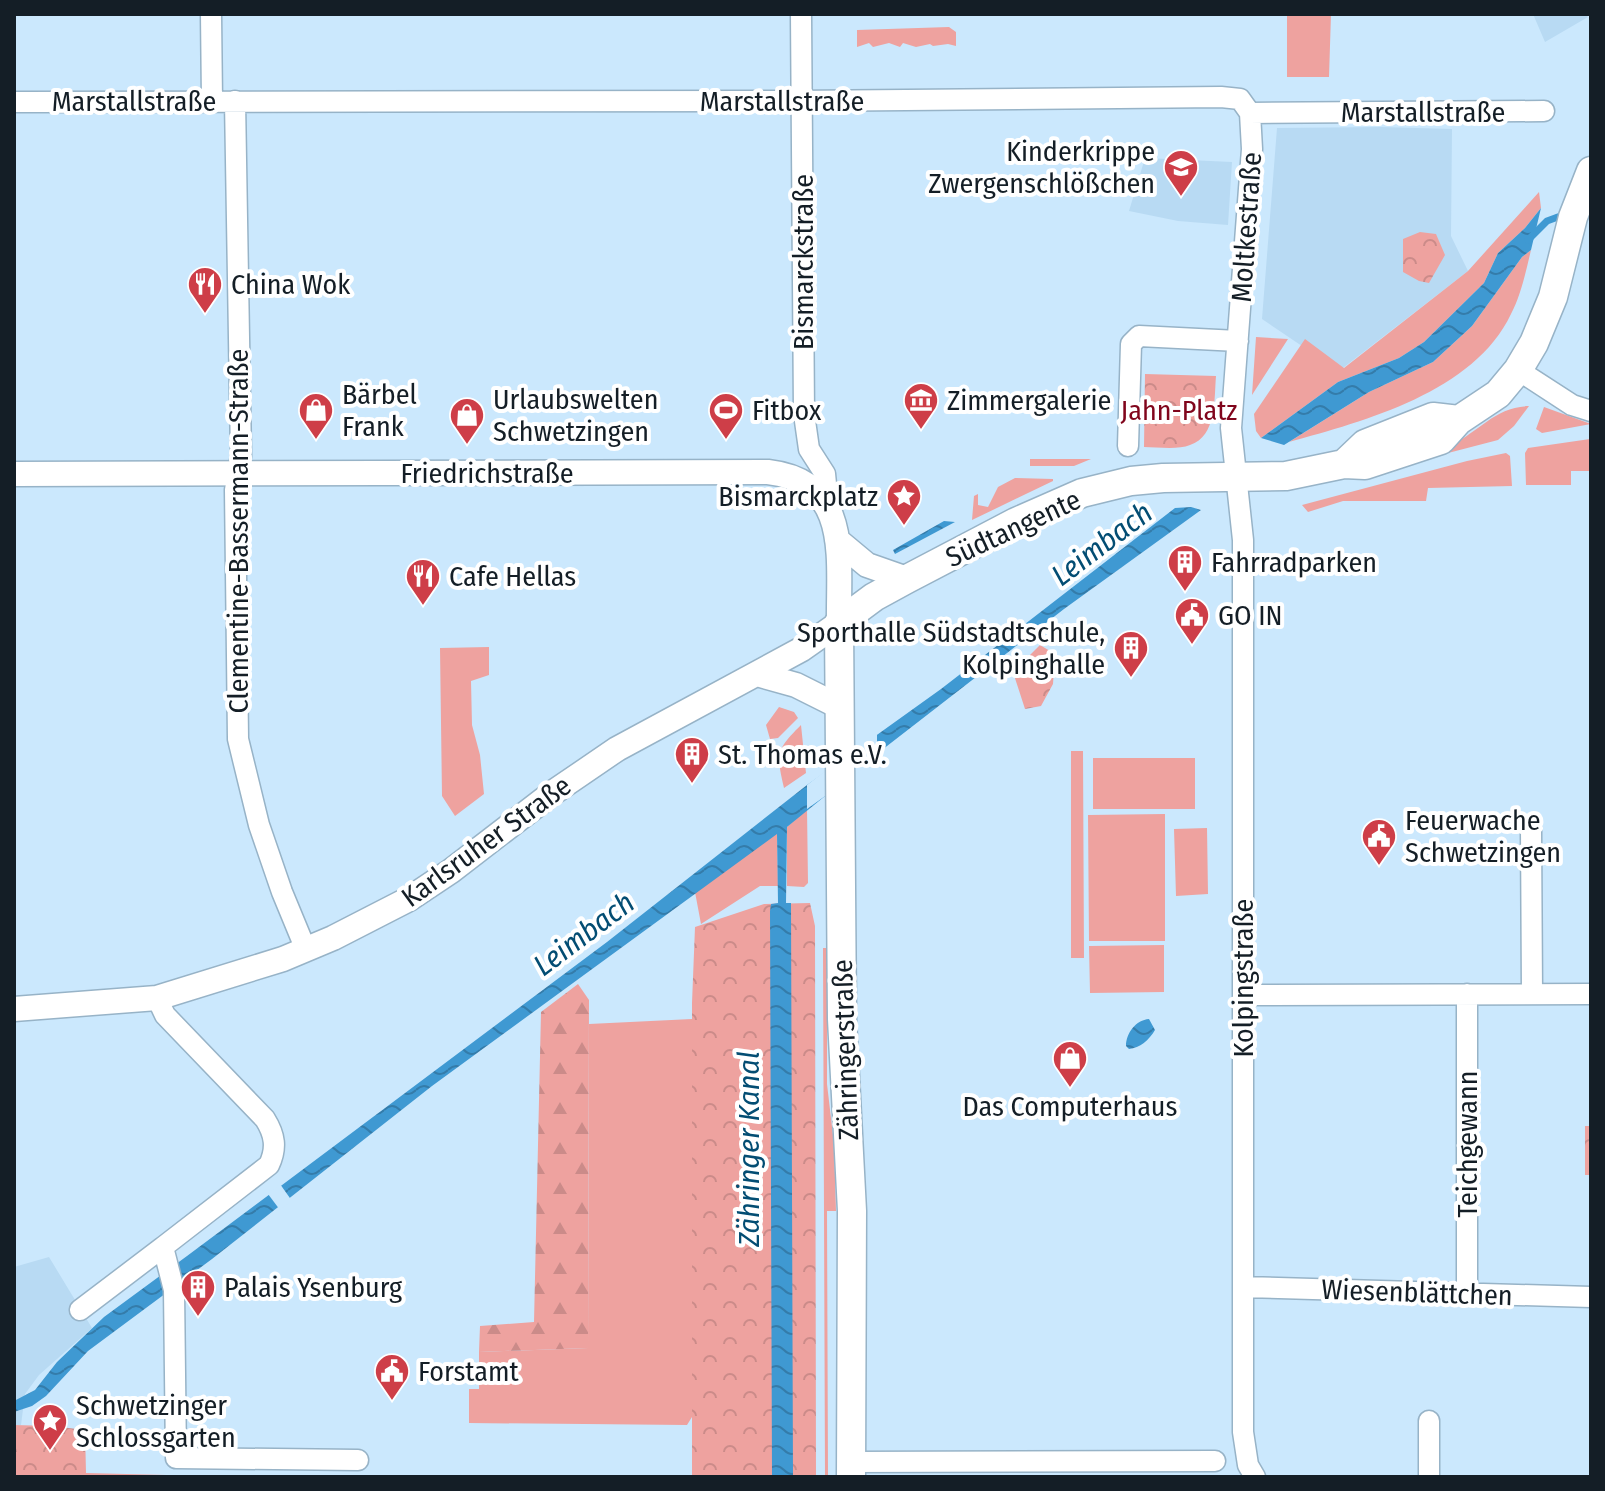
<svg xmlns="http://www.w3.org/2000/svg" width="1605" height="1491" font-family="'Fira Sans Condensed',sans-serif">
  <defs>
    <pattern id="forest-firs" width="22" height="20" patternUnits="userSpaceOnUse" patternTransform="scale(2)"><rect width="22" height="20" fill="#eea29f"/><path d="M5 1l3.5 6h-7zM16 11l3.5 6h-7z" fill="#cb8b89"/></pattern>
    <pattern id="park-crowns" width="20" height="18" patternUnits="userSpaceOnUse" patternTransform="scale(2)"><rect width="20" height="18" fill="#eea29f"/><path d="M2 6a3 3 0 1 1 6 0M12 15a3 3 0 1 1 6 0" fill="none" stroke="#cb8b89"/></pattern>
    <pattern id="water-waves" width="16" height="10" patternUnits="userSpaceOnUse" patternTransform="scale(2)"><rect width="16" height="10" fill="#3f99d2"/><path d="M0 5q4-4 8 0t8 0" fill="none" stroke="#347caa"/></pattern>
  </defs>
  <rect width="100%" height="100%" fill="#cbe8fd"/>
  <path fill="#b8daf3" d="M1533,14H1585L1588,17L1545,42Z
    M1381,127L1452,129L1451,236L1468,271L1339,371L1262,319L1277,128Z
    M1145,158L1232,162L1228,225L1178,221L1129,211Z
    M49,1257L92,1328L39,1375L25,1394L21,1425H14V1267Z"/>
  <path fill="#eea29f" d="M1287,14H1331L1329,77H1287Z
    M949,27L956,32V46L948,44L933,46L930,44L916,47L903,43L900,47L889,43L873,47L869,43L857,47V30Z
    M1539,192L1541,208L1525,228L1498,253L1484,283L1424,342L1399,358L1338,382L1261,438L1256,431L1254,414L1305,339L1344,368L1468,271Z
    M1531,250C1526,271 1521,295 1511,314C1474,392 1365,421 1289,442L1369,392L1433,362L1472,326L1522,257Z
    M1256,337L1288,339L1252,395Z
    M1529,406L1514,426L1498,440L1379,471C1403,462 1429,456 1451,445C1480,431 1495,407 1529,406Z
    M1544,407L1591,424L1542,433L1536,429Z
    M1590,439L1591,471H1571V485H1526L1525,453L1528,448Z
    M1506,453L1510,456L1512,486L1428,488L1426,501H1343L1308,512L1302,505L1467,461Z
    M1030,459H1091L1074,466H1030Z
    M1015,478L1053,479V481L972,520L974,496L978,494V505L988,507L998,487Z
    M489,647V675L471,681L472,725L480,755L484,794L455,816L442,796L440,648Z
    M779,707L794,712L798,718L778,738L770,739L766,725Z
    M801,725L806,773L784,788C776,753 776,750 801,725Z
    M1071,751H1083L1084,958H1071Z
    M1093,758H1195V809H1093Z
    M807,809L808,883L804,887L787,886V827Z
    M1165,814V941H1089L1088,815Z
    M1207,828L1208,894L1176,896L1174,829Z
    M777,833L778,886H760L701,924L695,892Z
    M1164,945V992L1090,993L1089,946Z
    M823,948H827V1084L834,1144L836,1211H827L828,1477H825Z
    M692,1019V1417L687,1425L469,1423V1389H479V1352L588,1348L589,1024Z"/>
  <path fill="url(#forest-firs)" d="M578,984L589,1000L588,1348L479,1352L480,1326L534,1322L541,1012Z"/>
  <path fill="url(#park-crowns)" d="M1420,232L1436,234L1445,255L1429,283L1419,281L1403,272V239Z
    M1145,374L1216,376C1214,399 1217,436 1190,445C1178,450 1157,447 1144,447Z
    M1040,645L1055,654L1053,684L1041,706L1025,709L1013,672Z
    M810,903L815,926L816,1477H692V1003L695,927L764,904Z
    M1585,1126H1591V1175H1585Z
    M14,1425L52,1426L85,1430L86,1473L167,1475V1477H14Z"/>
  <path fill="url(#water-waves)" d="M1541,208L1531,250L1522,257L1472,326L1433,362L1369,392L1284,445L1261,438L1338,382L1399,358L1424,342L1484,283L1498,253L1525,228Z
    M1191,507L1201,510L1064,609L878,753L787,827L786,903H791L793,1477H772L770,911L771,904L778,903L777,834L432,1086L212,1259L88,1351L46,1396L32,1406L14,1412V1401L35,1390L57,1362L104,1317L187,1256L607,942L807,785L941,689L1175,508Z
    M944,521L955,522L895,554L893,550Z
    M1149,1019L1155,1030C1149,1040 1140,1048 1129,1049L1126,1046C1126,1033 1136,1020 1149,1019Z"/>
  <path fill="#cbe8fd" d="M877,731V759L807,809V785Z
    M280,1184L292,1201L280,1210L268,1194Z"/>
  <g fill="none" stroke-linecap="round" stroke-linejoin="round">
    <path stroke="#3f99d2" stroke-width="7" d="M1528,240L1547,221L1566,214"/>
    <g stroke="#97b3c7" stroke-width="23">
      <path id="minor" d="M211,14L212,101
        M801,14L804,414L809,449L825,474L828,504
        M235,101L241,456L235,490L238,739L259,825L282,892L306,950
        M14,102L794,101L1221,97L1240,99L1250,113
        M1250,113L1252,149L1231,428L1243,540V1432L1248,1465L1255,1477
        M1250,113L1544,111
        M1518,370L1572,405L1591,411
        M1128,446L1131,344L1139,336L1238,341
        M1531,829L1532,994
        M1467,994V1294
        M1243,995L1591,994
        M157,998L165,1015L265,1119C275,1135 277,1148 269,1165L163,1247L174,1290L176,1458L358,1460
        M1243,1287L1591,1297
        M80,1310L163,1247
        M1429,1421V1477
        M851,1462L1215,1461"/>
    </g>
    <g stroke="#97b3c7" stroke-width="27">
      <path id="tertiary" d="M14,474L768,472C852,482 838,558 839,623L802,649L617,749L551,794L451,871L409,899L333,938L283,959L157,998L14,1009
        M837,540L867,565L907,579
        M757,674L796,685L840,707"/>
    </g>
    <g stroke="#97b3c7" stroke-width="31">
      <path id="secondary" d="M1344,464L1365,444L1433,417L1459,420
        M851,1477L852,1211L842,1019L839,623L874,597L907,579L1016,522L1082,493L1131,481L1163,478L1286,476L1344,464L1365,465L1441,440L1459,420L1498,394L1518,370L1534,343L1553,297L1573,217L1591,171"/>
    </g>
    <use href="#minor" stroke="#fff" stroke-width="20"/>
    <use href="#tertiary" stroke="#fff" stroke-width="24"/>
    <use href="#secondary" stroke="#fff" stroke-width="28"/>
  </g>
  <defs>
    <g id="school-pin" transform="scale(1.8)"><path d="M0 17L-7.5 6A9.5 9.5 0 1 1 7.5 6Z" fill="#ce3e48" stroke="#fff"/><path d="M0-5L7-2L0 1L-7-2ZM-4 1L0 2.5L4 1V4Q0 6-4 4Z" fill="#fff"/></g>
    <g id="restaurant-pin" transform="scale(1.8)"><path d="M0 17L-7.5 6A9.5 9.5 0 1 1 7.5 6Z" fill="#ce3e48" stroke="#fff"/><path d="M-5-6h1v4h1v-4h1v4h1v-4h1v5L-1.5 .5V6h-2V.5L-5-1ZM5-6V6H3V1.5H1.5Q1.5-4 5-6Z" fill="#fff"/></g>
    <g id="museum-pin" transform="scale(1.8)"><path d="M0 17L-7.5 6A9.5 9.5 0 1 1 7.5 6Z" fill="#ce3e48" stroke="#fff"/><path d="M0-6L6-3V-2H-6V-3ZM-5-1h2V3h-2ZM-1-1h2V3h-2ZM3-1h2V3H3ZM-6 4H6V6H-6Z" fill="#fff"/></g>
    <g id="shop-pin" transform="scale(1.8)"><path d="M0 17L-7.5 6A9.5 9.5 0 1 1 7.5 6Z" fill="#ce3e48" stroke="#fff"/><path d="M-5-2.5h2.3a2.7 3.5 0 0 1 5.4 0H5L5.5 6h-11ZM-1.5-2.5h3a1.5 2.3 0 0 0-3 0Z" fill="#fff"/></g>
    <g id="stadium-pin" transform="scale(1.8)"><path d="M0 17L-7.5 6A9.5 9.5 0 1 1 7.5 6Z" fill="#ce3e48" stroke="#fff"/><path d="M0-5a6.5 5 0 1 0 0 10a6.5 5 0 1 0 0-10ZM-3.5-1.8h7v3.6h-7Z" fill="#fff"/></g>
    <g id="sight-pin" transform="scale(1.8)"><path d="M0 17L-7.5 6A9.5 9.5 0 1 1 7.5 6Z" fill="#ce3e48" stroke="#fff"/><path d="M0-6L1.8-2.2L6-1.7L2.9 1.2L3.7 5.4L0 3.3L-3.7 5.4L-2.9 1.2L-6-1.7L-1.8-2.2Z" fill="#fff"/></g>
    <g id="building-pin" transform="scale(1.8)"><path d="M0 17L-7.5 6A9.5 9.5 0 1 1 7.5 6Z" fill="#ce3e48" stroke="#fff"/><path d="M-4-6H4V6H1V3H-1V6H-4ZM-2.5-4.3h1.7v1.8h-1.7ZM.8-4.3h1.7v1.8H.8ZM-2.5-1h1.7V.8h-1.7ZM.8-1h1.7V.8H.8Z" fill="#fff"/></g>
    <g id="civic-pin" transform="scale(1.8)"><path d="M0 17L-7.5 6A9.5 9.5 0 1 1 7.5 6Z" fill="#ce3e48" stroke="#fff"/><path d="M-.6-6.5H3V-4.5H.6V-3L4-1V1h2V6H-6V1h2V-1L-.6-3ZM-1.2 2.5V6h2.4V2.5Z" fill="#fff"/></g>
  </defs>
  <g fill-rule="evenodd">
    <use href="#school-pin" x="1181" y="167"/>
    <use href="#restaurant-pin" x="205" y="284"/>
    <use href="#museum-pin" x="921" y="400"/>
    <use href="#shop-pin" x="316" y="410"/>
    <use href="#stadium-pin" x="726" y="410"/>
    <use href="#shop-pin" x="467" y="415"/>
    <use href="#sight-pin" x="904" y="496"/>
    <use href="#building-pin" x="1185" y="562"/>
    <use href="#restaurant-pin" x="423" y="576"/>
    <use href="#civic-pin" x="1192" y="615"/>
    <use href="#building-pin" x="1131" y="648"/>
    <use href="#building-pin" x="692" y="754"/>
    <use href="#civic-pin" x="1379" y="836"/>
    <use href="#shop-pin" x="1070" y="1058"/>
    <use href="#building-pin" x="198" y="1287"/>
    <use href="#civic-pin" x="392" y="1371"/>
    <use href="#sight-pin" x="50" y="1421"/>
  </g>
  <g text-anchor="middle" stroke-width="8" stroke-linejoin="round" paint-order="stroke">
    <g font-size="28" fill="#141e26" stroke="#fff">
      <text x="134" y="111">Marstallstraße</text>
      <text x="782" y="111">Marstallstraße</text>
      <text x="1423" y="122">Marstallstraße</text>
      <text transform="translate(1246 227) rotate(-86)" y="10">Moltkestraße</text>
      <text transform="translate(803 262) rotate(-90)" y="10">Bismarckstraße</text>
      <text x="487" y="483">Friedrichstraße</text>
      <text transform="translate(1013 528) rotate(-25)" y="10">Südtangente</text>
      <text transform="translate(238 531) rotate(-90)" y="10">Clementine-Bassermann-Straße</text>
      <text transform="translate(486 841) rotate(-36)" y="10">Karlsruher Straße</text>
      <text transform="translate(1243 978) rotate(-90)" y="10">Kolpingstraße</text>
      <text transform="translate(845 1050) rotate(-92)" y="10">Zähringerstraße</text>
      <text transform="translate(1467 1144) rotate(-90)" y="10">Teichgewann</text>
      <text transform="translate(1417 1292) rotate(2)" y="10">Wiesenblättchen</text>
    </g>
    <g font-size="28" fill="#141e26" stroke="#fff" text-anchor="start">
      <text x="1155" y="161" text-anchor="end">Kinderkrippe<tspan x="1155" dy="32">Zwergenschlößchen</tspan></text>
      <text x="231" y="294">China Wok</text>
      <text x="342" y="404">Bärbel<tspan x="342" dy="32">Frank</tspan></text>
      <text x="493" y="409">Urlaubswelten<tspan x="493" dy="32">Schwetzingen</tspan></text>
      <text x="947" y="410">Zimmergalerie</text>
      <text x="752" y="420">Fitbox</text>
      <text x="878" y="506" text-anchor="end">Bismarckplatz</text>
      <text x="1211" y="572">Fahrradparken</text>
      <text x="449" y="586">Cafe Hellas</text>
      <text x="1218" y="625">GO IN</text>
      <text x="1105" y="642" text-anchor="end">Sporthalle Südstadtschule,<tspan x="1105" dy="32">Kolpinghalle</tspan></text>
      <text x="718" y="764">St. Thomas e.V.</text>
      <text x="1405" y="830">Feuerwache<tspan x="1405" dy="32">Schwetzingen</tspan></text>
      <text x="1070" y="1116" text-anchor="middle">Das Computerhaus</text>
      <text x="224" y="1297">Palais Ysenburg</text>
      <text x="418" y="1381">Forstamt</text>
      <text x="76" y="1415">Schwetzinger<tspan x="76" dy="32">Schlossgarten</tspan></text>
    </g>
    <g font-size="28" fill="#80051c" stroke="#fff">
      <text x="1179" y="420">Jahn-Platz</text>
    </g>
    <g font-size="30" font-style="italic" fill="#034d73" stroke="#fff">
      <text transform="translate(1102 544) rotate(-37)" y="10">Leimbach</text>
      <text transform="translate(584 934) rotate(-37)" y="10">Leimbach</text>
      <text transform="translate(749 1149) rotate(-90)" y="10">Zähringer Kanal</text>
    </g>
  </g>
  <rect width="1605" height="1491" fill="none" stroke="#141e26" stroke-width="32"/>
</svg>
